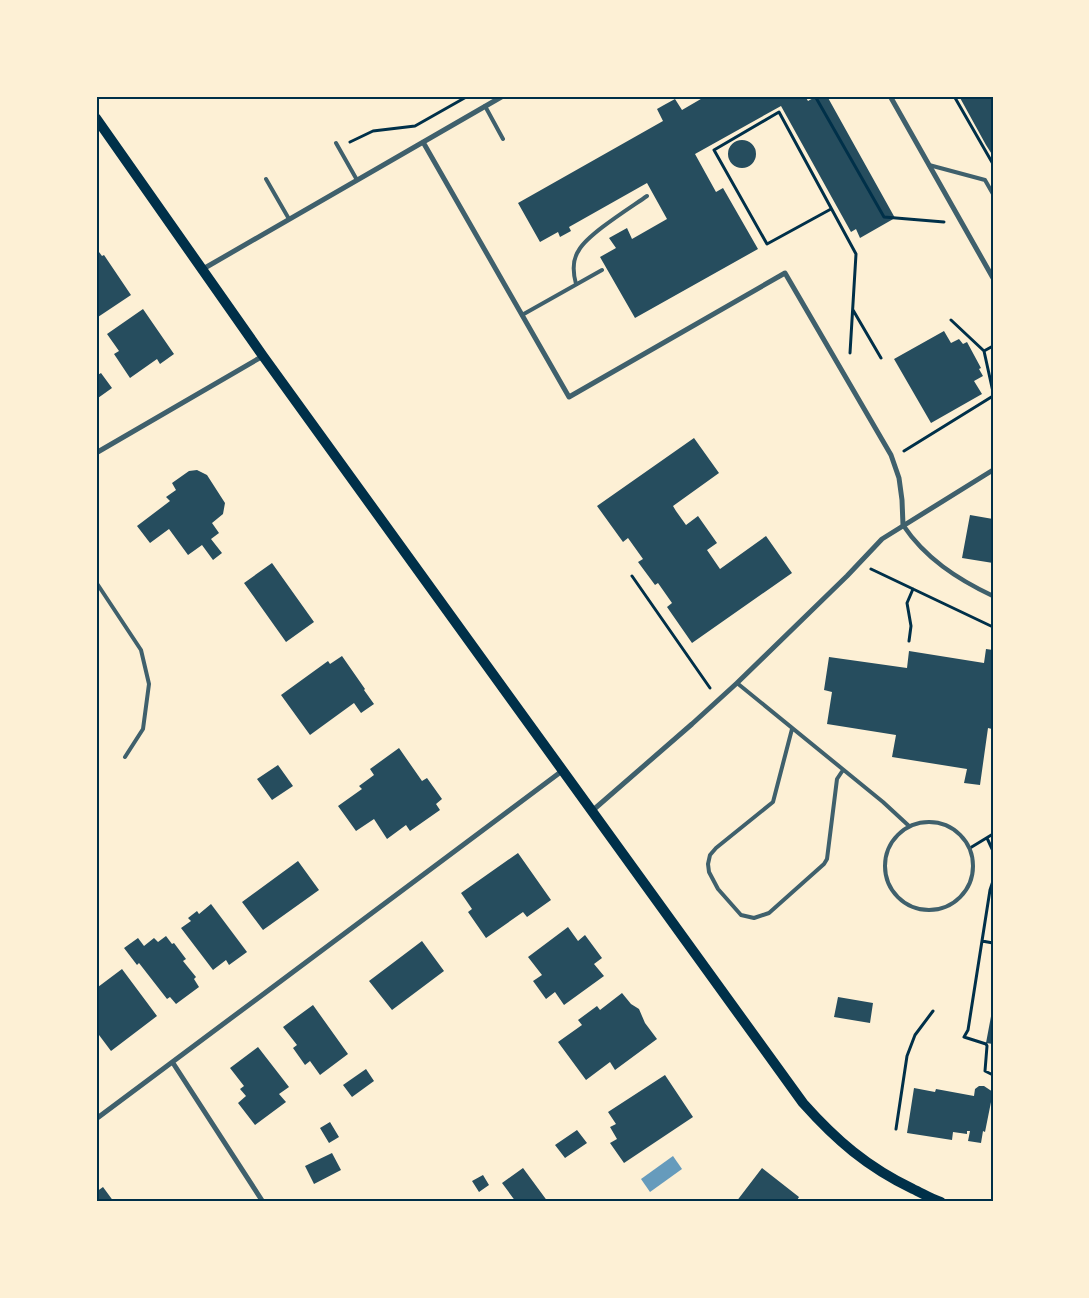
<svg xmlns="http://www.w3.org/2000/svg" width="1089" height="1298" font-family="'Noto Sans',sans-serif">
  <rect width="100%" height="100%" fill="#fdf0d5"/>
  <path fill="#669bbc" d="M673,1156L682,1169L650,1192L641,1179Z"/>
  <path fill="#264d5e" d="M706,96H805L808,101L817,96H827L895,218L860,238L856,229L851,232L781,106L695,154L716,192L723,188L758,249L635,318L600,257L616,248L609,238L627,228L632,239L667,219L647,183L569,227L571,231L560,237L558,232L540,242L518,203L663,121L657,109L664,105L675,99L682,110Z
    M959,96H993V156L986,145Z
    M728 154a14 14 0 1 1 28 0a14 14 0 1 1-28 0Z
    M96,248L102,256L104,255L131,295L98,317L96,314Z
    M143,309L174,354L160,364L157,359L130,378L114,354L119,351L107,334Z
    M944,331L951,343L959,339L963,344L967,342L981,368L979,369L983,376L974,381L982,394L931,423L894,359Z
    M101,373L112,388L98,398L96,396V376Z
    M694,438L719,473L673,506L676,511L686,525L698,516L717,543L707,550L720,569L766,536L792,573L692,643L667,607L672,603L658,583L655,585L638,562L643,559L628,538L623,542L597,506Z
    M197,470L207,475L225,503L223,514L212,523L219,533L211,539L222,553L213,560L202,545L188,555L169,529L150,543L137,526L170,501L166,497L176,490L172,483L189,471Z
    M970,515L993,519V563L962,558Z
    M272,563L314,622L286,642L244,583Z
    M986,649L993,650V726L992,729L988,728L980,785L964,783L967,769L892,757L896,735L827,724L832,692L824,690L829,657L907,668L909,651L984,663Z
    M342,656L365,689L364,690L374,704L361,713L354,703L310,735L281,695L328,661L330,664Z
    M399,748L422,781L427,778L442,799L436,804L440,810L410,831L406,825L387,839L374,819L356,831L338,806L362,789L359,786L374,775L370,769Z
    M278,765L293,786L272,800L257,779Z
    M518,853L551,900L527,917L523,912L486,938L468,912L472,909L461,893Z
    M298,861L319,890L263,930L242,902Z
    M211,904L247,952L229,965L226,960L213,970L181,928L191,921L188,918L197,911L199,914Z
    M568,927L578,941L585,935L602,958L594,964L604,976L564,1005L555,992L546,999L533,981L542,975L528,957Z
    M166,936L172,944L174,943L186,959L183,961L196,977L194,979L199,987L176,1004L170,997L167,999L139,963L137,965L124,948L138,938L144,946L154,938L158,942Z
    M422,941L444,971L392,1010L369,981Z
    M122,969L157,1016L111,1051L96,1031V984L98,987Z
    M622,993L631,1004L639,1009L645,1023L657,1039L615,1070L610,1062L586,1080L558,1042L582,1025L578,1020L597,1006L600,1010Z
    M838,997L873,1003L870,1023L834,1017Z
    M313,1005L348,1054L320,1075L310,1061L305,1065L293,1048L297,1045L283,1027Z
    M992,1011H993V1044L986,1043Z
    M258,1047L289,1087L279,1094L286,1102L255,1125L238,1103L246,1096L240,1089L244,1086L230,1068Z
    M366,1069L374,1081L352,1097L343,1085Z
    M665,1075L693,1117L624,1163L610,1143L617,1139L610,1127L616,1124L608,1112Z
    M979,1086H984L993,1092L985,1132L983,1131L981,1143L968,1141L970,1131H967V1134L953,1132L952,1140L907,1133L914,1088L935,1092L936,1089L974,1096L975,1089Z
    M330,1122L339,1137L329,1143L320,1128Z
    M577,1130L587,1143L565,1158L555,1145Z
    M332,1153L341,1170L314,1184L305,1166Z
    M523,1168L548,1202H516L502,1183Z
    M762,1168L799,1197L796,1202H736Z
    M483,1175L489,1185L479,1192L472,1181Z
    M103,1187L114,1202H96V1192Z"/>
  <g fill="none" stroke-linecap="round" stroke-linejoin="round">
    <path stroke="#003049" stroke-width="3" d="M815,96L884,217L944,222
      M954,96L993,164
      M350,142L373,131L415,126L468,96
      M831,209L767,244L714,150L779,112L856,254L850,353
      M853,310L881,358
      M951,320L984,351
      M993,346L984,351L993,392
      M904,451L993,396
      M871,569L993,627
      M632,576L710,688
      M909,641L911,626L907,603L913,589
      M987,838L993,851
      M970,848L993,834
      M993,881L990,890L968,1030L964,1037L986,1044L987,1046L985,1071L993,1075
      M982,941L993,943
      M896,1129L907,1056L915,1035L933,1011"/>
    <path stroke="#3f606c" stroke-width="4" d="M485,106L503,139
      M336,143L357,180
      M929,165L985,180L993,194
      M266,179L289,219
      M576,284C573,273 572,260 579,250C588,234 630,208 647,196
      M522,315L602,270
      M96,582L141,650L149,684L143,729L125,757
      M737,683L883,802L909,826
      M792,729L773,802L716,848L710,855L708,864L709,872L718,889L741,915L754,918L769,913L824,864L827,859L837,779L843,770
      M885 866a44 44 0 1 1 88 0a44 44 0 1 1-88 0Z"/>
    <path stroke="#3f606c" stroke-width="4.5" d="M903,525C925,558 957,579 993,596"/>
    <path stroke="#3f606c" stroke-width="5" d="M890,96L993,278
      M423,142L569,397L785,273L891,455L899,478L902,500L903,525
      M203,269L503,96
      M96,453L263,356
      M592,811L692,724L737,683L847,576L882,539L993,470
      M173,1063L263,1202
      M96,1119L562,771"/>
    <path stroke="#003049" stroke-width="10" d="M96,118L263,356L803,1103C836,1140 867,1167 913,1189C922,1193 931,1199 941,1202"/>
  </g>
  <rect width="1089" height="1298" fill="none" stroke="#fdf0d5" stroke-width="195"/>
  <rect x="98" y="98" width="894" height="1102" fill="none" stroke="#003049" stroke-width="2"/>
</svg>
